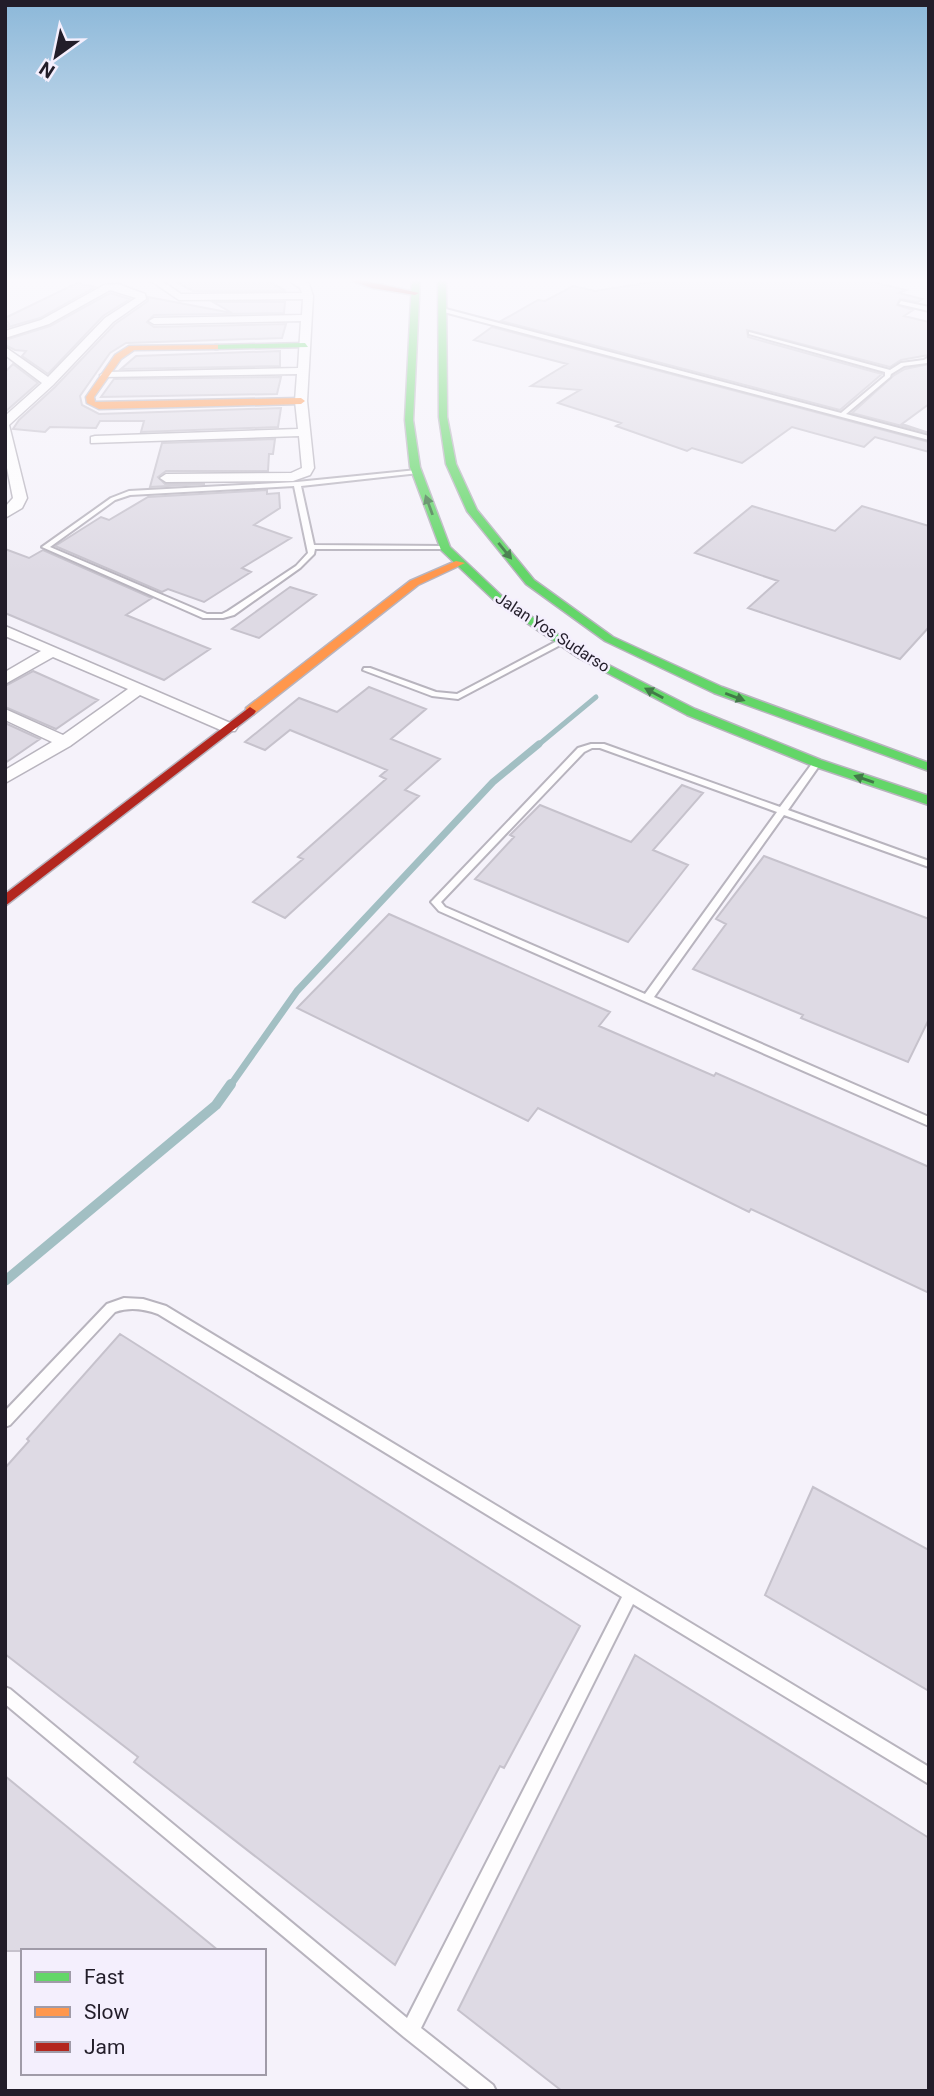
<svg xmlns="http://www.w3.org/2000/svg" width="934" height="2096" font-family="Roboto,sans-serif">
  <rect width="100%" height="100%" fill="#f5f2fa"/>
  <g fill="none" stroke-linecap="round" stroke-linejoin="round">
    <path stroke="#a2bfc3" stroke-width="5" d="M537,746L596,697"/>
    <path stroke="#a2bfc3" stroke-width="7" d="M230,1086L297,991L493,782L539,744"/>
    <path stroke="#a2bfc3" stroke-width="10" d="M5,1281L216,1105L231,1084"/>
  </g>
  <path fill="#dedae4" stroke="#c6c2cc" stroke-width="2" d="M171,279H264L286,291H193Z
    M672,279H860L906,290L899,293L922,299L918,302L900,299L897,305L913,310L904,316L929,322V355L901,360L890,367L747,330L748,337L882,374L840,410L501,321L538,300L545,301L573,286L595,291Z
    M77,283L95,287L40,318L5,328L9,324L5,318Z
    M110,293L130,299L103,316L48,374L22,356L26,351L15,350L5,345V340L50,326Z
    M148,297L232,313L213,302H285L284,313L154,315L147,322L154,327L286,324L282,338L126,343L110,353L80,396L82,405L99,414L281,408L278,427L141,432L144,421H100L96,428L50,427L45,432L13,429L19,420L55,387L115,324L148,301Z
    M492,327L929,442V452L875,437L864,447L792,427L742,463L692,448L687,451L616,426L621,423L558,403L580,390L531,386L567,364L474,340Z
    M280,351V366L121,369L136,356Z
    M13,364L38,383L5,412V372Z
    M929,364V404L902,424L929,433L852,413L893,376L905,369Z
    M281,377L277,394L101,397L114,379Z
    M275,439L273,454H269L268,471H166L158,477L165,484H205L150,487L162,443Z
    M267,490V494L279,493L280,508L254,525L291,538L242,568L251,572L204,602L168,589L162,592L55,546L101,517L109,520L148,497Z
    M752,506L835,531L862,506L929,526V627L900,659L748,608L778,581L695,553Z
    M5,549L29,558L43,550L152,598L126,615L210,649L164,680L5,613Z
    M290,587L316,595L259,638L232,629Z
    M33,671L98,700L56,729L5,707V686Z
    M369,687L426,709L391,739L440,759L405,790L419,796L285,918L253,902L303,859L298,857L386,779L380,776L387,770L290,730L265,750L245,742L299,698L337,712Z
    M5,723L40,739L5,763Z
    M682,785L703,793L653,850L688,865L628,942L475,879L514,837L510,835L540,805L631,842Z
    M764,856L929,919V1019L908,1062L801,1018L803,1015L693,969L726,924L716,919Z
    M389,914L610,1012L599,1026L714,1076L716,1073L929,1167V1293L751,1209L749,1212L538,1108L528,1121L297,1008Z
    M120,1334L580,1626L504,1768L500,1766L395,1965L134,1762L138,1757L5,1654V1468L29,1441L27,1439Z
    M813,1487L929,1550V1691L765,1595Z
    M635,1655L929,1838V2091H562L458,2010Z
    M5,1776L219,1951H5Z"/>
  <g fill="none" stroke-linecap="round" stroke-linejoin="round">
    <g stroke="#b8b4be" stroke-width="4">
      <path id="lane" d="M901,301L929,307V311L899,304Z
        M442,308L841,413L885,376V372L749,334V332L890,370L901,363L924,360L929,357L927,363L904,366L891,374L890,377L846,414L929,436V440L440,311Z
        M417,470L420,472L419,473L301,486L314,545L445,546L448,548L447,549H315L314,554L300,568L234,615L223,618H203L42,547L111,498L129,491L297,482ZM294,486L308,553L296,566L228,611L222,614H207L50,547L115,500L130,495Z
        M559,640L566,642L458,699L432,696L363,670L364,668H370L436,692L457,694Z
        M591,744H604L780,807L814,761H820L821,763L788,810L929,861V867L784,815L654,997L929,1117V1126L439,911L431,902L433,900L578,748ZM592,748H600L777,812L645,994L445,907L441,902L584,752Z
        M124,1298L143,1299L166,1306L929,1767V1784L633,1604L421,2028L493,2085L496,2091H472L404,2037L5,1704V1687L10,1689L407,2018L622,1597L158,1314C143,1309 130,1307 115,1312L10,1425L5,1427V1411L107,1304Z"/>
    </g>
    <g stroke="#b8b4be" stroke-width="3">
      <path id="street" d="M148,279H159L181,294L302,293L300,288L287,279H299L309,284L313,296L307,401L314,468L310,475L293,481L166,482L160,478L166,474L291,473L302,468L299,436L91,443V437L95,436L298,429L295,401L297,374L102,377L100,375L106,372L298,368L301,321L154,324L149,321L154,318L302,315L303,299L179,300Z
        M118,284L145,294L146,299L113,322L53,385L9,425L27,498L22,508L5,518V507L13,498L5,458V416L42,383L5,355V347L48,377L105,318L136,298L110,290L49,324L5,338V331L41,320L104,285Z
        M5,626L235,725L237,728L235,731H223L140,695L70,746L5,783V770L52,742L5,720V709L63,735L128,689L53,657L5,684V672L41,651L5,636Z"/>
    </g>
    <g stroke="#b8b4be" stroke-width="3">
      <path id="fast" d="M412,279H420L413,420L420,467L450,547L504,598L587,654L695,709L821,760L929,796V805L813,766L687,715L579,658L496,602L441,550L410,467L405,420Z
        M438,279H446L447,417L456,464L477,510L534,580L613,637L722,687L929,763V771L714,693L605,641L526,584L467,511L446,464L439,417Z
        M305,343L308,347L215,349L211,347L215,345Z"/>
    </g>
    <g stroke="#b8b4be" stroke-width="3">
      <path id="slow" d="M215,345H218V349L134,350L121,359L94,397L95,402L301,398L305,401L301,404L99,409L87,403L86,397L115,355L129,346Z
        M456,561L465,563L418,585L254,714H246V708L410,581Z"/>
    </g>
    <g stroke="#b8b4be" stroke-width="3">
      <path id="jam" d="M346,279H357L419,293L415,295L372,288Z
        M250,707L256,711L254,714L5,906V894Z"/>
    </g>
    <use href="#lane" fill="#fefdfe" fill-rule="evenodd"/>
    <use href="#street" fill="#fefdfe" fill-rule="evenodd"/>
    <use href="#fast" fill="#63d668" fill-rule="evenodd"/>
    <use href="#slow" fill="#ff974d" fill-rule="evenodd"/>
    <use href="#jam" fill="#b3261e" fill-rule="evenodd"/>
  </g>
  <defs><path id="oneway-solid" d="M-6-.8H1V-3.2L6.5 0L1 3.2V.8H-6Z" transform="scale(1.75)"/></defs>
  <g fill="#427a48">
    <use href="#oneway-solid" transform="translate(429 505) rotate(-110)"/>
    <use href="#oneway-solid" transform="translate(505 551) rotate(51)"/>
    <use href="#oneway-solid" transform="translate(654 693) rotate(-152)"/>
    <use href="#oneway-solid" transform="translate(735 697) rotate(21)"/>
    <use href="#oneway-solid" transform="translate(864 779) rotate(-161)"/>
  </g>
  <linearGradient id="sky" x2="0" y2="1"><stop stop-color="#8cb8d9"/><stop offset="0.49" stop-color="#faf9fd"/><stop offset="1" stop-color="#faf9fd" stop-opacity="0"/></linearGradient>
  <rect width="934" height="572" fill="url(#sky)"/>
  <g text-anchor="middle" stroke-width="5" stroke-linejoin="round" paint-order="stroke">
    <g font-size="16" fill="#221d29" stroke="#f4effd">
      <text transform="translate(553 632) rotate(33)" y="6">Jalan Yos Sudarso</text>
    </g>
  </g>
  <rect width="934" height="2096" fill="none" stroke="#221d29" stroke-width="14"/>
  <rect x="21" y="1949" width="245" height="126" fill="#f4effd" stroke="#a09ba8" stroke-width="2"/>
  <rect x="35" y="1972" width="35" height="10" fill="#63d668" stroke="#a09ba8" stroke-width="2"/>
  <text x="84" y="1984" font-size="21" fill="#221d29">Fast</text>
  <rect x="35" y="2007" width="35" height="10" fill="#ff974d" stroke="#a09ba8" stroke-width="2"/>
  <text x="84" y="2019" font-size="21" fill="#221d29">Slow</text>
  <rect x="35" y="2042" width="35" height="10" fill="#b3261e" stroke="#a09ba8" stroke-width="2"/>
  <text x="84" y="2054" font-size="21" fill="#221d29">Jam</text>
  <g transform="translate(56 56) rotate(213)" stroke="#f4effd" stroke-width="5" paint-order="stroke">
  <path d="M0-5L12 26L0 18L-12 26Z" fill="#221d29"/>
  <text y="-10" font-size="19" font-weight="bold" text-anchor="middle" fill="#221d29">N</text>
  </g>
</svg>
